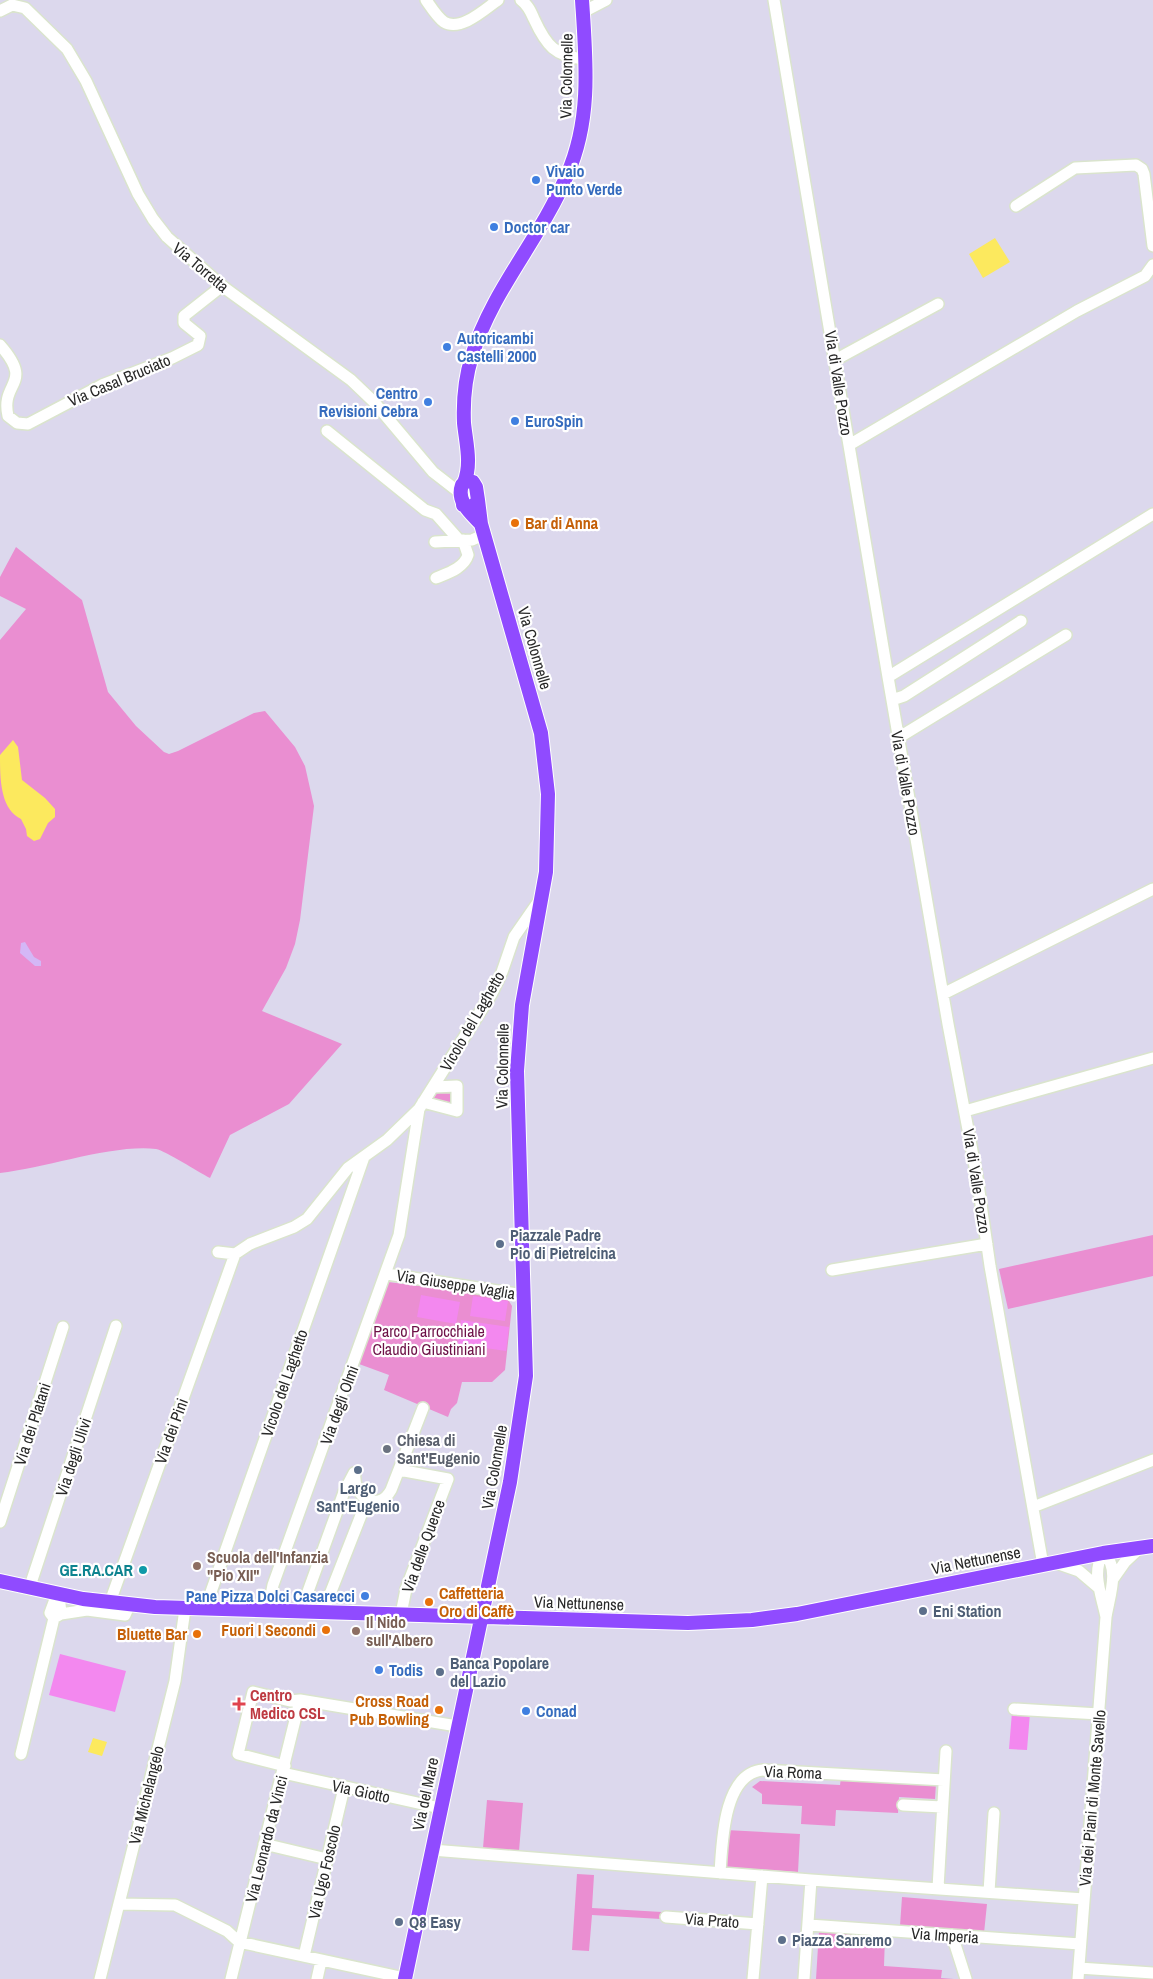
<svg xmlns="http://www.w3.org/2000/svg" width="1153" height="1979" font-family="'Archivo Narrow',sans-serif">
  <rect width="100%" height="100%" fill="#dcd8ed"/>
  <path fill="#ea8ed1" d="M16,547L82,600L108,692L136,726L164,752L169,754L178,751L254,713L265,711L295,747L305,766L314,806L300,920L295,944L286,968L262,1011L342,1044L289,1104L230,1135L210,1178C198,1172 166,1151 156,1149C113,1144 46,1168 0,1173V640L26,609L0,596V577Z
    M435,1091L451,1093L452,1104L431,1100Z
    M1153,1235V1276L1008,1309L999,1269Z
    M388,1282L510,1297L509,1301L512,1306L505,1370L492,1382H462L457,1403L451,1409L448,1417L384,1390L389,1375L359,1364Z
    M841,1778L936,1783L935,1799L899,1797L898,1813L836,1810L835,1826L801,1824L802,1806L762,1804V1794L752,1787L760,1781L840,1785Z
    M487,1800L523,1803L519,1851L483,1848Z
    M726,1830L800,1834L798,1872L724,1867Z
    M577,1874L594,1875L592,1908L662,1912L661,1919L592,1915L589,1951L572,1950Z
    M902,1897L987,1904L984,1933L900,1926Z
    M819,1931L885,1936L884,1966L942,1970L941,1978L954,1979H816Z"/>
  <path fill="#d4b7f6" d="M25,942L34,957L41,961V966H35L20,953L21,943Z"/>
  <path fill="#f388ef" d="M421,1295L460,1302L456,1324L417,1317Z
    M473,1296L508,1301L505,1321L470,1316Z
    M461,1320L509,1327L506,1351L458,1344Z
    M60,1654L126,1671L115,1712L49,1695Z
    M1012,1712L1030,1713L1027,1750L1009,1749Z"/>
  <path fill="#fce95e" d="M995,238L1010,262L983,278L969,254Z
    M13,740L18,747L22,780L45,798L55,809V817L48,823L40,839L34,841L27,836L26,829L21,819C0,809 0,778 0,755Z
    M93,1738L107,1742L102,1756L88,1752Z"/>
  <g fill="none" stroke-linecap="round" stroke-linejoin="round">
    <g stroke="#dae4cd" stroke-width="14">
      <path id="minor" d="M426,0C431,7 437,17 444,22C461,32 485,9 498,0
        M521,0C528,5 531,12 534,19C546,45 555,57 585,59
        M774,0L888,677L948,1024L977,1177L990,1266L1043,1565
        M0,11L12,5L25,8L67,49L86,81L138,194L153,219L167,237L222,286L351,380L374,402L433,472L460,493
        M583,12L606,0
        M1016,206L1075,168L1136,165L1142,169L1144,174L1153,246
        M0,345C35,385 0,381 8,416L17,423L28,424L102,385L172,358L198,345L200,336L184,323V316L222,286
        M835,360L938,304
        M327,431L425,510L436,514L459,540
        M849,445L1077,311L1145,276L1153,265
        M435,542L472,540L485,534
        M436,578C448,573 464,568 468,555L463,540
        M888,677L1153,514
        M892,700L904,696L1021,621
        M898,738L1066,635
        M943,994L1153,889
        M423,1102L457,1111V1086L434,1087
        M965,1111L1153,1058
        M218,1252L235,1254
        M832,1270L987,1244
        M387,1274L524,1295
        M399,1470L448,1479L406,1589L401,1614
        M355,1473C352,1496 378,1514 391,1490L423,1408
        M1033,1507L1153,1460
        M0,1522L63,1327
        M1056,1563L1079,1571L1099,1588
        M1113,1579L1125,1562L1141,1547
        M29,1589L116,1326
        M57,1594L50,1613L54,1618L61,1614L59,1594
        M110,1602L235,1254L250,1244L294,1227L307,1219L348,1168L387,1140L419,1109L492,993L502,972L514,937L541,898
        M205,1609L364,1157
        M268,1611L273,1585L399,1235L419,1109
        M306,1612V1597L344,1492L354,1473
        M323,1612L367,1500
        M61,1614L87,1610L125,1615L130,1604
        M1014,1709L1099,1714
        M21,1754L54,1618
        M285,1766L238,1754L253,1692L290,1701L300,1700L457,1726
        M283,1773L440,1808
        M903,1805L942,1807
        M264,1844L327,1859
        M432,1850L811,1880L1084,1899
        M720,1873C722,1844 723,1773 763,1770L944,1780
        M938,1888L946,1751
        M989,1892L994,1813
        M119,1904L175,1905L227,1931L239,1942L405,1978
        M666,1917L758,1924
        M809,1925L1080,1944
        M952,1935L966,1979
        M304,1956L344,1788
        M1079,1968L1153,1973
        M100,1979L175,1681L185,1609
        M231,1979L300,1700
        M317,1979L321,1961
        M753,1979L762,1876
        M804,1979L811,1880
        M1078,1979L1106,1617C1109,1597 1121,1567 1103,1553C1091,1573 1102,1596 1106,1617"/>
    </g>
    <g stroke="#fff" stroke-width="16">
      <path id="major" d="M464,483C472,464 466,443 464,423C463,400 465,378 472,356C492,290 541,238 567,175C592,119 586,60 582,0
        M463,505L473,507L478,500L476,487L473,482L466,481L462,485C456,502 471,513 481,524
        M0,1581L83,1599L155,1607L688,1623L752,1620L797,1614L1103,1553L1153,1546
        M405,1979L510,1482L526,1376L517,1071L522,1005L546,872L548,794L541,733L481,524L478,500"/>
    </g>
    <use href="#minor" stroke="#fff" stroke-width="11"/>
    <use href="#major" stroke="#904bff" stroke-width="14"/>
  </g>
  <g fill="#3f7fe0" stroke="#fff" stroke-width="2">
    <circle cx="536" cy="180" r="5"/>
    <circle cx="494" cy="227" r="5"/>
    <circle cx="447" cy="347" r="5"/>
    <circle cx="428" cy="402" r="5"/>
    <circle cx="515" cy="421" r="5"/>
    <circle cx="365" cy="1596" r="5"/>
    <circle cx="379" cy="1670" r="5"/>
    <circle cx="526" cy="1711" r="5"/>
  </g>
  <g fill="#e8710a" stroke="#fff" stroke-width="2">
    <circle cx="515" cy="523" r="5"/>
    <circle cx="429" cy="1602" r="5"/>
    <circle cx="326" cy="1630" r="5"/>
    <circle cx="197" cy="1634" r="5"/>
    <circle cx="439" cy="1710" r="5"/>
  </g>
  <g fill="#5c6f8a" stroke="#fff" stroke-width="2">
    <circle cx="500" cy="1244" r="5"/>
    <circle cx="358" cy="1470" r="5"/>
    <circle cx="923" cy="1611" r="5"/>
    <circle cx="440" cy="1672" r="5"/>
    <circle cx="399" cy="1922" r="5"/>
    <circle cx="782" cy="1940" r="5"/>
  </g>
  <circle fill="#6b7280" stroke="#fff" stroke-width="2" cx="387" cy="1449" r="5"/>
  <g fill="#8d6e63" stroke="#fff" stroke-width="2">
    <circle cx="197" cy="1566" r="5"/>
    <circle cx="356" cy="1631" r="5"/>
  </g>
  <circle fill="#0f9aa8" stroke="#fff" stroke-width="2" cx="143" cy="1570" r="5"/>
  <path fill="#e0444e" stroke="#fff" stroke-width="2" d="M236.5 1696.5h5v5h5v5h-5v5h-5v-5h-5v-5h5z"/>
  <g text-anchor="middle" stroke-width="4.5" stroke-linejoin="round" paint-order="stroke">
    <g font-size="16" fill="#282828" stroke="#fff">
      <text transform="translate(566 76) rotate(-89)" y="6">Via Colonnelle</text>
      <text transform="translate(201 267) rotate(40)" y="6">Via Torretta</text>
      <text transform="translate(119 380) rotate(-23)" y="6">Via Casal Bruciato</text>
      <text transform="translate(839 383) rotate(81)" y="6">Via di Valle Pozzo</text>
      <text transform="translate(535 648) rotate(74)" y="6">Via Colonnelle</text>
      <text transform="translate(906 783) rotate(80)" y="6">Via di Valle Pozzo</text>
      <text transform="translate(472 1021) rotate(-60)" y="6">Vicolo del Laghetto</text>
      <text transform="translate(502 1066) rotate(-89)" y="6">Via Colonnelle</text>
      <text transform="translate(977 1181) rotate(81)" y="6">Via di Valle Pozzo</text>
      <text transform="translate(456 1284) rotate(9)" y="6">Via Giuseppe Vaglia</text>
      <text transform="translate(284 1383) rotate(-71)" y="6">Vicolo del Laghetto</text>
      <text transform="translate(339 1405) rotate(-70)" y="6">Via degli Olmi</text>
      <text transform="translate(32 1424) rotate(-72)" y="6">Via dei Platani</text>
      <text transform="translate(171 1431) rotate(-70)" y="6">Via dei Pini</text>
      <text transform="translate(73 1457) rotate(-72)" y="6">Via degli Ulivi</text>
      <text transform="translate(494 1467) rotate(-80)" y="6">Via Colonnelle</text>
      <text transform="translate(423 1546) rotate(-70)" y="6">Via delle Querce</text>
      <text transform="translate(976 1560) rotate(-11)" y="6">Via Nettunense</text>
      <text transform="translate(579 1603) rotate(2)" y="6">Via Nettunense</text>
      <text transform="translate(793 1772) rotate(2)" y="6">Via Roma</text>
      <text transform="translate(361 1791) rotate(12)" y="6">Via Giotto</text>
      <text transform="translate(425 1794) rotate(-78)" y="6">Via del Mare</text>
      <text transform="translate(146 1795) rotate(-76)" y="6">Via Michelangelo</text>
      <text transform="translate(1092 1798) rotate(-85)" y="6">Via dei Piani di Monte Savello</text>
      <text transform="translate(266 1839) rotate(-76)" y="6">Via Leonardo da Vinci</text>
      <text transform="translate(324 1872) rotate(-77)" y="6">Via Ugo Foscolo</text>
      <text transform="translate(712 1920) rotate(4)" y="6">Via Prato</text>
      <text transform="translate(945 1935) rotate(4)" y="6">Via Imperia</text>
    </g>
    <g font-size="16" font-weight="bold" fill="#366cbe" stroke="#fff" text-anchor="start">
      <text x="546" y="177">Vivaio<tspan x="546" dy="18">Punto Verde</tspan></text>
      <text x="504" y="233">Doctor car</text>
      <text x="457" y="344">Autoricambi<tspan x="457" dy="18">Castelli 2000</tspan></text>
      <text x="418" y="399" text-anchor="end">Centro<tspan x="418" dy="18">Revisioni Cebra</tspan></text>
      <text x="525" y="427">EuroSpin</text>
      <text x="355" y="1602" text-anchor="end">Pane Pizza Dolci Casarecci</text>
      <text x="389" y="1676">Todis</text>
      <text x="536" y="1717">Conad</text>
    </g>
    <g font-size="16" font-weight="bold" fill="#c56008" stroke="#fff" text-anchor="end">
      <text x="525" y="529" text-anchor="start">Bar di Anna</text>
      <text x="439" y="1599" text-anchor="start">Caffetteria<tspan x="439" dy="18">Oro di Caffè</tspan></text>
      <text x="316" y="1636">Fuori I Secondi</text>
      <text x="187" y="1640">Bluette Bar</text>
      <text x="429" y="1707">Cross Road<tspan x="429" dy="18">Pub Bowling</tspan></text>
    </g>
    <g font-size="16" font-weight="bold" fill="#4e5e75" stroke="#fff" text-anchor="start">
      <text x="510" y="1241">Piazzale Padre<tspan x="510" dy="18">Pio di Pietrelcina</tspan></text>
      <text x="358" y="1494" text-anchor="middle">Largo<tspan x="358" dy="18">Sant'Eugenio</tspan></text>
      <text x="933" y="1617">Eni Station</text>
      <text x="450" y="1669">Banca Popolare<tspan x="450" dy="18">del Lazio</tspan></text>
      <text x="409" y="1928">Q8 Easy</text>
      <text x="792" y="1946">Piazza Sanremo</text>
    </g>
    <g font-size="16" fill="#6d1147" stroke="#fff">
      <text x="429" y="1337">Parco Parrocchiale<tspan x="429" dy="18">Claudio Giustiniani</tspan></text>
    </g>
    <g font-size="16" font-weight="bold" fill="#5b616d" stroke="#fff" text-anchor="start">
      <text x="397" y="1446">Chiesa di<tspan x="397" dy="18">Sant'Eugenio</tspan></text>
    </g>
    <g font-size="16" font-weight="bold" fill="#785e54" stroke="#fff" text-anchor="start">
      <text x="207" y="1563">Scuola dell'Infanzia<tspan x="207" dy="18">"Pio XII"</tspan></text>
      <text x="366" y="1628">Il Nido<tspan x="366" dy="18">sull'Albero</tspan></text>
    </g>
    <g font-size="16" font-weight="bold" fill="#0d838f" stroke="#fff" text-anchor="end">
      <text x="133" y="1576">GE.RA.CAR</text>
    </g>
    <g font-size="16" font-weight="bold" fill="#be3a42" stroke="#fff" text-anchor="start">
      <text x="250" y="1701">Centro<tspan x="250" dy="18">Medico CSL</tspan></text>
    </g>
  </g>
</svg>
